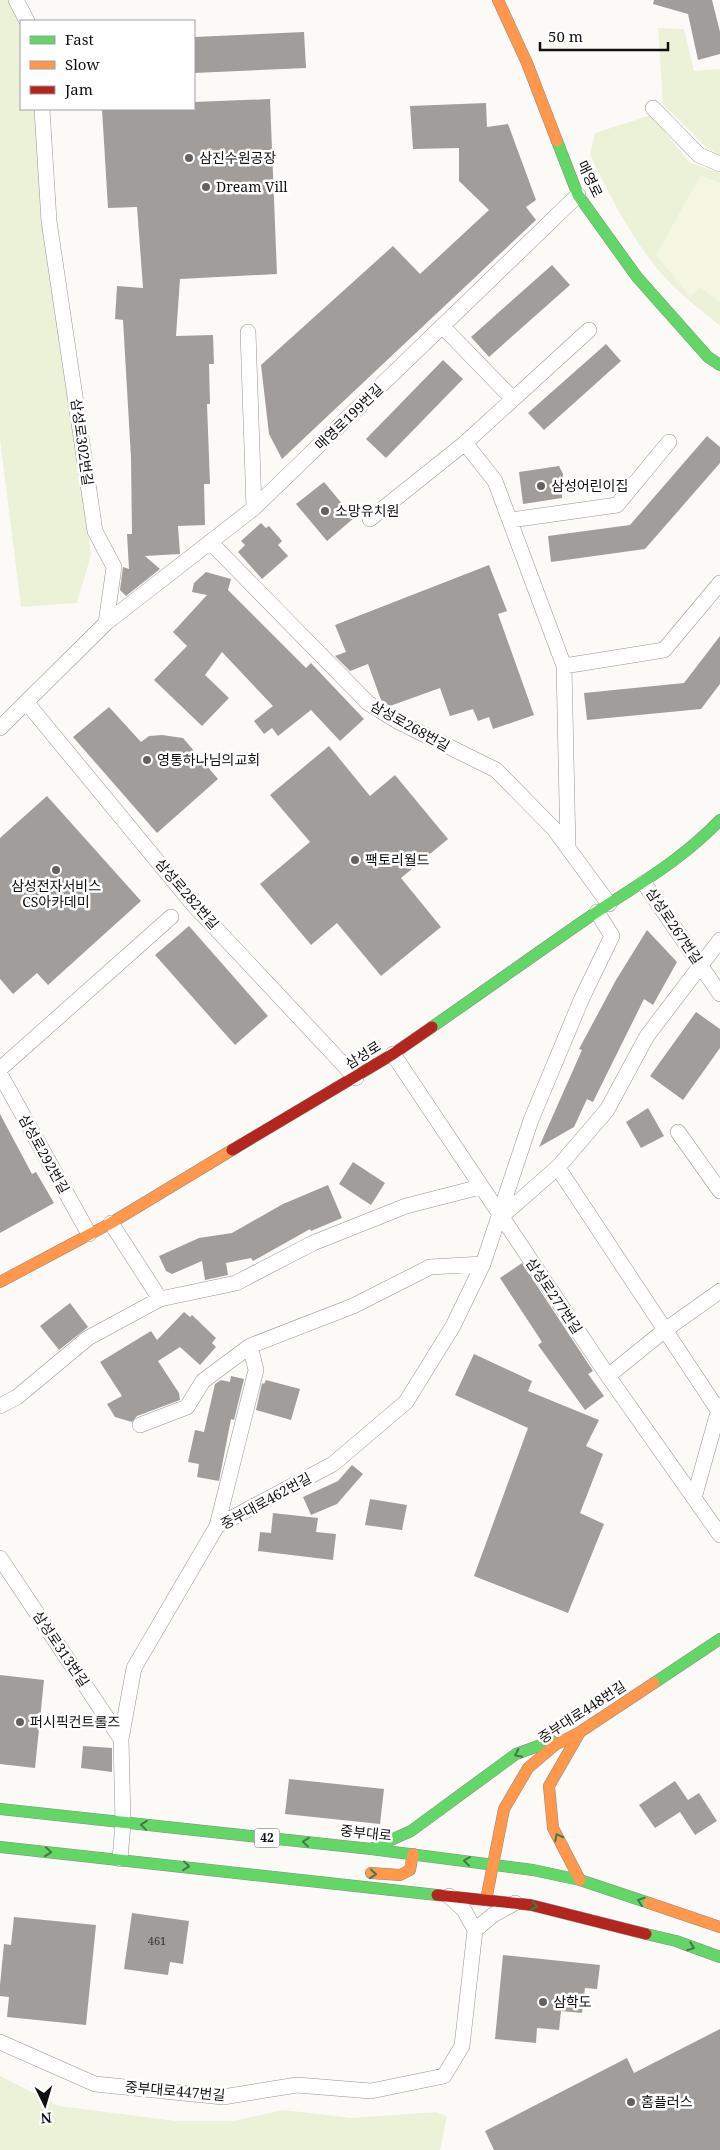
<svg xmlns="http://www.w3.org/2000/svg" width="720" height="2150" font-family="'Noto Serif','Noto Sans KR',serif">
  <rect width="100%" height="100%" fill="#fcfaf7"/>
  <path fill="#ecf2d7" d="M0,0H10L21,22V109H36L91,555L77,603L21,607L0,440Z
    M658,28L684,29L694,71L720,69V155L707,148L663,104Z
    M651,115L690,163L720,173V183L700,176L690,296L700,287L720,302V326C704,312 686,299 671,284C635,247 612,200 590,155L595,133Z
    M0,2076L59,2106L176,2121H233L284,2110L352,2118L436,2112L447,2116L440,2150H0Z"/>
  <path fill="#f4f6e0" d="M700,176L720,183V302L700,287L690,297L656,255Z"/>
  <path fill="#a09d9b" d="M654,0H712L720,32V54L698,60L688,14L653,4Z
    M304,32L306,68L194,73V37Z
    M270,99L277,274L180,279L176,336L213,335L214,364H209L210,404H207L210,484H204L205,525L178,526L180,554L145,556L160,569L126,596L120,590L123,567L129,569L127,534H132L131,458L123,320L115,319L117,286L143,288L137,207L108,208L102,109H194V102Z
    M486,103L487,127L508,124L536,200L526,207L536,220L282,459L269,434L261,365L393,246L420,274L489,210L459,181V148L413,149L410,106Z
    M552,265L570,285L489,357L471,337Z
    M606,344L621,361L544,430L528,413Z
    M443,360L463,379L386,458L366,439Z
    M707,436L720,447V463L645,549L551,562L548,536L630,525Z
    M559,466L563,474L562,498L523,504L519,472Z
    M324,482L354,518L327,541L296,504Z
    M261,523L266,528L269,526L282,541L278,545L288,556L262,579L238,552L245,545L241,541Z
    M489,565L507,611L498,614L534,715L493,729L489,717L478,721L473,709L450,716L440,688L390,706L381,700L368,664L350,671L335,656L346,652L335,625Z
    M206,572L231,579L228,590L306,668L311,663L364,719L340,741L311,710L278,736L272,728L264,734L254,721L273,706L222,652L205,675L229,698L202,726L154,680L187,646L173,632L207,595L192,592L194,583Z
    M720,636V684L701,709L587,720L584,693L684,683Z
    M109,707L141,742L149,736L162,735L183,738L218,779L157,833L73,737Z
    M329,746L370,796L395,775L448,839L401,878L441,927L381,976L337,923L311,945L260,884L310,842L270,795Z
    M47,796L141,901L48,985L37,973L13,994L0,979V838Z
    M189,926L268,1016L235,1045L155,955Z
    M647,930L677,962L653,1005L644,999L593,1102L587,1099L574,1127L539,1147L582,1050L579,1049L616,980Z
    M696,1012L720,1029V1048L683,1100L650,1076Z
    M648,1108L664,1136L641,1148L626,1122Z
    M0,1114L32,1174L36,1172L54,1203L0,1233Z
    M353,1162L385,1183L371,1205L339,1184Z
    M328,1185L342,1218L311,1231L310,1229L253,1261L251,1258L226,1263L228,1275L205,1280L202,1261L172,1274L166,1271L159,1256L199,1238L232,1233L283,1204Z
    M522,1263L593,1371L588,1374L604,1396L585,1410L538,1345L542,1342L500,1278Z
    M70,1303L88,1327L59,1350L40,1326Z
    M184,1312L190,1317L192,1315L216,1338L212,1343L216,1347L200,1365L180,1347L158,1361L179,1393L180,1400L137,1416L132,1422L115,1417L107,1404L122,1396L100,1362L151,1331L157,1340Z
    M474,1354L532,1381L528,1391L599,1420L586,1446L603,1454L580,1513L604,1524L568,1613L474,1576L528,1428L455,1395Z
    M231,1376L244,1379L234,1420L231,1419L219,1481L197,1477L199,1464L188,1462L195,1430L204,1432L215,1384L221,1380L230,1382Z
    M266,1380L300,1389L291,1420L256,1410L262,1383L264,1384Z
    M352,1465L363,1474L337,1504L311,1515L303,1497L338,1481Z
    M370,1499L407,1505L402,1530L365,1525Z
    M273,1513L318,1518L316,1532L336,1534L333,1560L258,1551L260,1532L271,1533Z
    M0,1675L44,1680L35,1768L0,1764Z
    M83,1746L112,1748V1772L81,1768Z
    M289,1779L384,1789L380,1824L285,1814Z
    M675,1781L688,1800L699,1793L717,1821L695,1835L680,1812L655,1828L639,1805Z
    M132,1913L189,1921L183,1964L170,1962L168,1975L124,1969Z
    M14,1917L96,1925L86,2025L7,2017L9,1997L0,1996V1985L4,1944L11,1945Z
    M503,1955L600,1965L597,1989L585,1988L582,2013L561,2011L559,2030L537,2028L536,2043L495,2039Z
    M720,2029V2150H494L485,2131L627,2058L634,2073Z"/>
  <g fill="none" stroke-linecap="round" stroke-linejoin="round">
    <g stroke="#969594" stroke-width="16">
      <path id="street" d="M16,0L27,21
        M653,108L699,155L720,164
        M442,326L513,399
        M248,332L254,508
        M465,443L495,481L564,666L568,848
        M370,519L465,443L589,330
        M511,520L617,505L669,442
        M211,543L368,703L397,721L496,770L554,829L609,904
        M106,623L254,508L578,195
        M564,666L664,650L720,583
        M27,703L191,902L356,1078
        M0,728L106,623L114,567L95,531L49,221L42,109
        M644,883L720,994
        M393,1054L608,1376L720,1535
        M0,1069L171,917
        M0,1074L89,1234
        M678,1132L720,1191
        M558,1168L718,1410
        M501,1217L559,1166L607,1110L647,1036L720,940
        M111,1223L160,1299
        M608,1376L665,1330L720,1291
        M0,1406L17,1397L88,1338L160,1299L236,1283L313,1243L406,1206L480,1187
        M140,1425L187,1407L203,1381L250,1346
        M694,1498L720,1405
        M217,1526L256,1370L250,1346L353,1306L430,1267L483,1264
        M0,1558L121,1739
        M120,1859L123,1823L121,1739L134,1668L217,1526L333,1464L406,1402L453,1326L483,1264L531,1120L582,998L612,936L597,912
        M449,1896L464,1910L475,1930
        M475,1930L493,1915L515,1903
        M0,2042L95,2084L223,2097L297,2085L371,2091L444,2076L462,2046L475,1930"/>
    </g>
    <g stroke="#8d8c8b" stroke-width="12">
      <path id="fast" d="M557,141L578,195L637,277L708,357L720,365
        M432,1027C487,989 541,950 595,913C639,884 683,859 720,820
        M654,1683L720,1639
        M0,1809L371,1849L533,1870L580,1880L649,1903
        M0,1847L437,1895
        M371,1849L411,1831L516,1754L552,1741
        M646,1934L676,1941L720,1957"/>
    </g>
    <g stroke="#8d8c8b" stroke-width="12">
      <path id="slow" d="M498,0L527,63L557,141
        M0,1282L111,1223L232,1150
        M580,1732L549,1786L553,1828L580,1880
        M371,1873L400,1875L410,1870L413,1854
        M486,1900L504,1809L528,1768L555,1745L580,1732L654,1683
        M649,1903L720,1927"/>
    </g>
    <g stroke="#8d8c8b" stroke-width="12">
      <path id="jam" d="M232,1150L393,1054L432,1027
        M437,1895L531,1905L646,1934"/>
    </g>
    <use href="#street" stroke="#fffefe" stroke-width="15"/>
    <use href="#fast" stroke="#63d668" stroke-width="11"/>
    <use href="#slow" stroke="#ff974d" stroke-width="11"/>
    <use href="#jam" stroke="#b3261e" stroke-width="11"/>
  </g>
  <defs><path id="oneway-chevron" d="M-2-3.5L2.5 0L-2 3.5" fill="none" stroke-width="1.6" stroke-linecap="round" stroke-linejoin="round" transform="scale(1.25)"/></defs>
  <g stroke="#3e7d40">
    <use href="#oneway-chevron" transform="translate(518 1754) rotate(154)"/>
    <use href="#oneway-chevron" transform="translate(144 1825) rotate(-174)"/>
    <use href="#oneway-chevron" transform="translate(558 1837) rotate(-117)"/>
    <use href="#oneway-chevron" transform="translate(306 1842) rotate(-174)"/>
    <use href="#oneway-chevron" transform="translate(48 1852) rotate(6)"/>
    <use href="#oneway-chevron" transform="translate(467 1861) rotate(-173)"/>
    <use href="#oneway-chevron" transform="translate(186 1866) rotate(6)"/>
    <use href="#oneway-chevron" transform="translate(373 1874) rotate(5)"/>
    <use href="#oneway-chevron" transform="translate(641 1901) rotate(-161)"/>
    <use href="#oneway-chevron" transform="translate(534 1906) rotate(12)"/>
    <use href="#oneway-chevron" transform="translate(691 1947) rotate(21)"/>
  </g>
  <g fill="#636261" stroke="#fff" stroke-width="2">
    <circle cx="189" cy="158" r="5"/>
    <circle cx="206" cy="187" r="5"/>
    <circle cx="541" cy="486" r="5"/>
    <circle cx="325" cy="511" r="5"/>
    <circle cx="147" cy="760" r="5"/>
    <circle cx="355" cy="860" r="5"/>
    <circle cx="56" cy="870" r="5"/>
    <circle cx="20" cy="1722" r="5"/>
    <circle cx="543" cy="2002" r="5"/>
    <circle cx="631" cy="2102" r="5"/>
  </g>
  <g text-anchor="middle" stroke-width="5" stroke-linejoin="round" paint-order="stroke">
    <g font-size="11" fill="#343333">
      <text x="157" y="1945">461</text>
    </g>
    <rect fill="#fff" stroke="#585858" stroke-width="1" x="254.5" y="1828.5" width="25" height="19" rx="4"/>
    <g font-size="12" font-weight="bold" fill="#101010">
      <text x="267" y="1842">42</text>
    </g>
    <g font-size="14" fill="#101010" stroke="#fff" text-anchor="start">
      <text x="199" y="163">삼진수원공장</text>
      <text x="216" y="192">Dream Vill</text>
      <text x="551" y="491">삼성어린이집</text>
      <text x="335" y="516">소망유치원</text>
      <text x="157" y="765">영통하나님의교회</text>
      <text x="365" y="865">팩토리월드</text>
      <text x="56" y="891" text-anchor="middle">삼성전자서비스<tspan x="56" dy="16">CS아카데미</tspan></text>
      <text x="30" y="1727">퍼시픽컨트롤즈</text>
      <text x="553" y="2007">삼학도</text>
      <text x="641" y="2107">홈플러스</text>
    </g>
    <g font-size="14" fill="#101010" stroke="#fff">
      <text transform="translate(590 179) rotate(64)" y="5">매영로</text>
      <text transform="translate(349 417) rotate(-44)" y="5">매영로199번길</text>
      <text transform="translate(82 442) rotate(82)" y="5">삼성로302번길</text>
      <text transform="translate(410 726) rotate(29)" y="5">삼성로268번길</text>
      <text transform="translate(187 894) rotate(49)" y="5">삼성로282번길</text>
      <text transform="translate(674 926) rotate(56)" y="5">삼성로267번길</text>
      <text transform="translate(363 1055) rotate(-32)" y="5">삼성로</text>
      <text transform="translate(44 1154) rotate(61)" y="5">삼성로292번길</text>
      <text transform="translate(554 1296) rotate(56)" y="5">삼성로277번길</text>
      <text transform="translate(266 1501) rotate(-29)" y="5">중부대로462번길</text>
      <text transform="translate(61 1649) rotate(56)" y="5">삼성로313번길</text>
      <text transform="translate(582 1712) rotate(-33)" y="5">중부대로448번길</text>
      <text transform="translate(366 1833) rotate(6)" y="5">중부대로</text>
      <text transform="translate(175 2091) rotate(5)" y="5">중부대로447번길</text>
    </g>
  </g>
  <rect x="20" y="20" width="175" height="90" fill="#ffffff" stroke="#9f9f9f"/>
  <rect x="30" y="36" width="25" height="8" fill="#63d668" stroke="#9f9f9f"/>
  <text x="65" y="45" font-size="15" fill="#101010">Fast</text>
  <rect x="30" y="61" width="25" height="8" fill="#ff974d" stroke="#9f9f9f"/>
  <text x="65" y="70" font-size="15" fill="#101010">Slow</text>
  <rect x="30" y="86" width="25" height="8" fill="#b3261e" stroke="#9f9f9f"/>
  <text x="65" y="95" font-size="15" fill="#101010">Jam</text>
  <g transform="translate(45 2105) rotate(175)" stroke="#ffffff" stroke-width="4" paint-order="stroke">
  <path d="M0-4L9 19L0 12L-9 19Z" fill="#101010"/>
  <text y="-8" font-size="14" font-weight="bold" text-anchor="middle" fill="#101010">N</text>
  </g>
  <path d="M540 42v8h128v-8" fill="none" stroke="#101010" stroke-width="2.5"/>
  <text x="548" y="42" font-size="15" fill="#101010" stroke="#ffffff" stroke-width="4" paint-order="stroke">50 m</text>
</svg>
